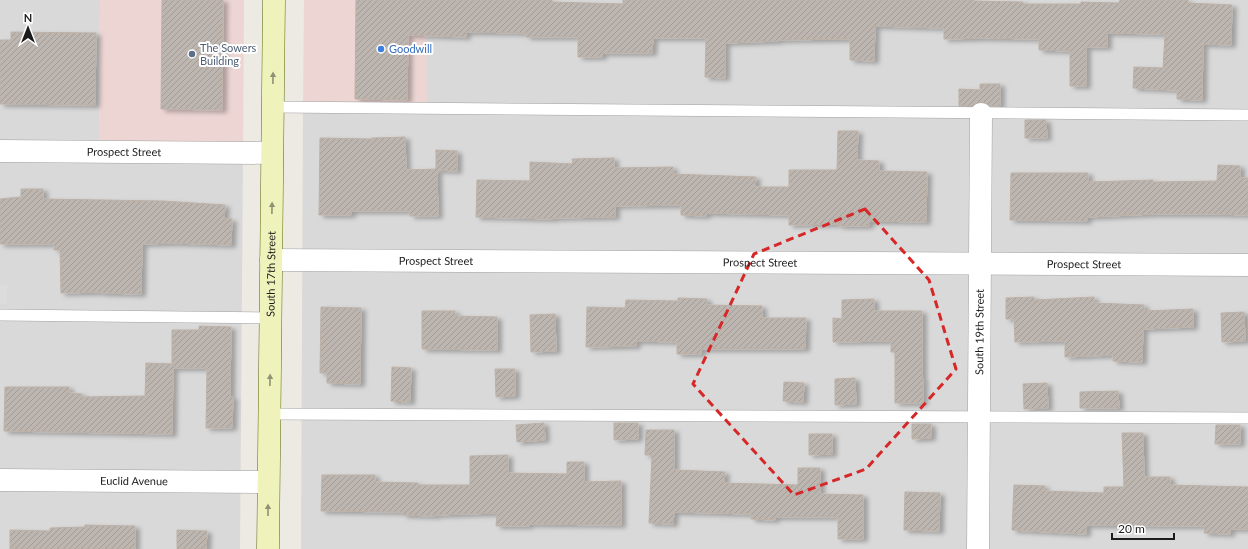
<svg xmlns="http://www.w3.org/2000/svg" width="1248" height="549" font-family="Lato,sans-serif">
  <defs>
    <pattern id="building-hatch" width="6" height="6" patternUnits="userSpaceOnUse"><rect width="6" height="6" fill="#bdb6b0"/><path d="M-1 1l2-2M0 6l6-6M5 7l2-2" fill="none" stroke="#a29c97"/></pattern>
    <filter id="shadow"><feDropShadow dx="4.5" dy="2.5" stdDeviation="2" flood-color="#0004"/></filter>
  </defs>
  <rect width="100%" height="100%" fill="#ede9e3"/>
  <path fill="#dad9d9" d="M0,0H100L99,152L243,153L240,549H0Z
    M426,0H1248V549H301L303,108Z"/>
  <path fill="#ecd5d3" d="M100,0H244L243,153L99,152Z
    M304,0H426L427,109L303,108Z"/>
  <path fill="#dcdcdc" d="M0,285H7V304H0Z"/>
  <path fill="url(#building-hatch)" stroke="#bdb1a7" filter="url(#shadow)" d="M162,0H223L222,110L161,109Z
    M356,0H552V2L623,4V0H974V1L1023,2V4H1081V2L1119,3L1120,0H1188V3L1232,5L1231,45L1203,44L1202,100L1177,99V90L1133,88L1134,67L1163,68L1165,34L1107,33V47H1086V86H1070V51L1039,50V39L984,38L944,39V28L875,26L874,61L850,60V39L778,40V41L725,43V78L705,77L706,38H653L652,53H602V57H578V37H526V33L466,32V37L408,35L407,100L355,99Z
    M11,32L96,33L95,105L0,104V40H11Z
    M980,84H1000V106H990L987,103L981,102L975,103L972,106H959V89L980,90Z
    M1025,120H1046L1047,138H1025Z
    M838,131H858L857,160L879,161V171L927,172L926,222L869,221V226H839V224L789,225V215L706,213V216L681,215V205L615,206V217L553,218V219L476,217L477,180L530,181V162L573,164L572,159L614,158V168L673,167V174L756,177L755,187H789V170H837Z
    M405,137L406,170L436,169V150L457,151V171L437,170L438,216H410V211H351V215H319L320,138L372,139V138Z
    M1218,165L1240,166V178H1248V215L1217,214H1154L1087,217V221L1010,220L1011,173H1088V182L1153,180V182L1217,181Z
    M21,189H43V199L163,201L225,205L224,219H232L231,245L174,243L142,244L141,294L101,293V292L61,293L60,250H54V244H0V199L21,197Z
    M1034,297V300L1094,297V303L1144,305V311L1193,309V327L1143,329L1142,362L1113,361V355L1065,357V341L1015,342L1014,319H1006V298Z
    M678,298L707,299V305L762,306V318H806L805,349H701V354H677V342L636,341V346L586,347L587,307L625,308L626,300L678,301Z
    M874,299V311H922V378H923V403H895V352H891V341L833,342V318L842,319V300Z
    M321,307L361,308L360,384L327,383V373H320Z
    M422,311H455V316L497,317V350L422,349Z
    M1244,312L1245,341L1222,342L1221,313Z
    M555,314L556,351L531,352L530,315Z
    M199,326L231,327L230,397H233L232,428H206L207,368H173L172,434L4,431L5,387H69V393L82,394V397L145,396L146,363L172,364V330H199Z
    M392,367L411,368L410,402L391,401Z
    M495,369H515V396L496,397Z
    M855,378L856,404L835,405V379Z
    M784,382L804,383L803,402L783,401Z
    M1047,383L1048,408L1024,409L1023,384Z
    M1118,391L1119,408H1080V392Z
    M544,423L545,440L517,442L516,425Z
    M614,423H638V439L614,440Z
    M912,424H931V438L912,439Z
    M1216,425H1240V444H1215Z
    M646,430H674V470L725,472L724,483L798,485V468H820V494L863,495V539H838V517H775V520L751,519V514L674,512L673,524L649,523L652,455H645Z
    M1122,433H1143L1144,477H1170V485L1248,487V529H1230V534L1204,533L1205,526H1150L1086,525V534L1012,530L1014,485L1045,486L1044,491L1104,493V487H1124Z
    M809,434H832V454L809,455Z
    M508,455V473L567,474V462H584V482L621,481V525L529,524V526H496L497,513L435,515V516L403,515V512L321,511L322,475H375V482L418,483V485H470V456Z
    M905,492L940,493L939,531L904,530Z
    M85,525L135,526V549H10V530L50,531V528L85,527Z
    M177,530L207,531L206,549H177Z"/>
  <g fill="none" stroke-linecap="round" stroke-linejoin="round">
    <g stroke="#a0a0a0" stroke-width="12">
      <path id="service" d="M273,107L1248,115
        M0,315L270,318
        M269,414L1248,418"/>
    </g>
    <g stroke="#a0a0a0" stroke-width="23">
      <g id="minor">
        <path id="s1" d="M0,151L272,153"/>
        <path id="s2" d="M271,260L1248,265"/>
        <path id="s3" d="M0,480L268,482"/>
        <path id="s4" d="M978,549L981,114"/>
      </g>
    </g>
    <g stroke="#5d680e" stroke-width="23">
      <g id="secondary">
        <path id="s5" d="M268,549L274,0"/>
      </g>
    </g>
    <use href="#service" stroke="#fff" stroke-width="11"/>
    <use href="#minor" stroke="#fff" stroke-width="22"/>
    <use href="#secondary" stroke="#eff3bb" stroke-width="22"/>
  </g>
  <defs><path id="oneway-solid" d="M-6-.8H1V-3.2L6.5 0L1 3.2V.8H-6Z"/></defs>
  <g fill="#909273">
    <use href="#oneway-solid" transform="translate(273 78) rotate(-89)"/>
    <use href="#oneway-solid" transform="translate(272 208) rotate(-89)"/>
    <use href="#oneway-solid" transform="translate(270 380) rotate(-89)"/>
    <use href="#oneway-solid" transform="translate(268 510) rotate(-90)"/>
  </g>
  <path fill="none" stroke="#d62828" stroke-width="3" stroke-dasharray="8 5" stroke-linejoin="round" d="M865,209L929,280L956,369L866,469L794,495L693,384L754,254Z"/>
  <circle fill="#3f7fe0" stroke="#fff" stroke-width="1.5" cx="381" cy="49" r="4"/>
  <circle fill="#5c6f8a" stroke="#fff" stroke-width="1.5" cx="192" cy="54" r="4"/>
  <g text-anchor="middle" stroke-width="4" stroke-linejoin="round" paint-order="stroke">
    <g font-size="11" fill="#4e5e75" stroke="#fff" text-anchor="start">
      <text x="200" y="52">The Sowers<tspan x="200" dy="13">Building</tspan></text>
    </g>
    <g font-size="11" fill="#366cbe" stroke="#fff" text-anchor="start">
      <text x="389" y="53">Goodwill</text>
    </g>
    <g font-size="11" fill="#1c1c1c" stroke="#fff">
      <text dy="4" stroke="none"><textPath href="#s1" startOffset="124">Prospect Street</textPath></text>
      <text dy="4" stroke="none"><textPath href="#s2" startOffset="165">Prospect Street</textPath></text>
      <text dy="4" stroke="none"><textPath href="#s2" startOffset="489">Prospect Street</textPath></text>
      <text dy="4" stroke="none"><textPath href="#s2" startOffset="813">Prospect Street</textPath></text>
      <text dy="4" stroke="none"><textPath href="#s5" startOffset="275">South 17th Street</textPath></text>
      <text dy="4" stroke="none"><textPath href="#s4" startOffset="217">South 19th Street</textPath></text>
      <text dy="4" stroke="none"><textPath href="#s3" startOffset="134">Euclid Avenue</textPath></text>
    </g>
  </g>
  <g transform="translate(28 28)" stroke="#ffffff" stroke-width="3" paint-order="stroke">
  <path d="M0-3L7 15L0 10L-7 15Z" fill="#1c1c1c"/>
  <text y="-6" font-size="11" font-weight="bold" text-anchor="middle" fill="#1c1c1c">N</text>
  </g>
  <path d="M1112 533v6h62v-6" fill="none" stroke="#1c1c1c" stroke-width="2"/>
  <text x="1118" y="533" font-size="12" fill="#1c1c1c" stroke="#ffffff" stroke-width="3" paint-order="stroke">20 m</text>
</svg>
